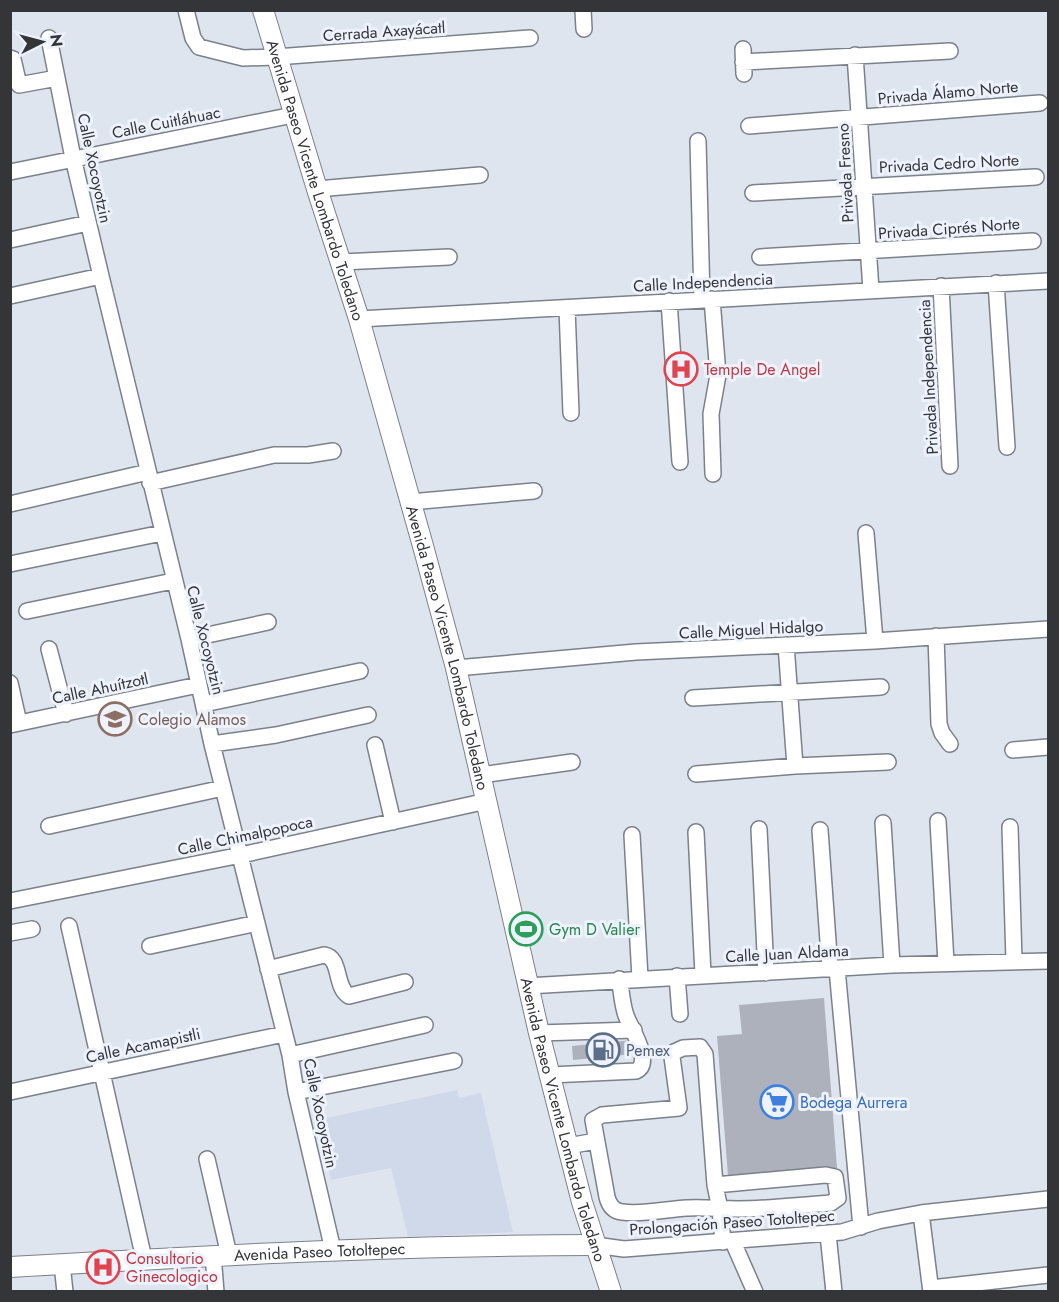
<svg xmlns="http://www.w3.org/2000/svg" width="1059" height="1302" font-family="Jost,sans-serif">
  <rect width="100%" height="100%" fill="#dfe5ef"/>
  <path fill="#d0d9ea" d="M457,1090L459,1098L481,1093L513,1232L408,1237L391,1168L331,1180L317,1120Z"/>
  <path fill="#acb1bb" d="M824,998L837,1168L728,1176L717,1036L742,1034L739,1005Z
    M633,1040L634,1054L573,1060L572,1046Z"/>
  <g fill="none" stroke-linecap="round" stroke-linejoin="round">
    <g stroke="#7c808a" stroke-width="18">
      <path id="minor" d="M186,10L193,38L199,47L243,58L276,57L530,38
        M583,10L584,29
        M49,38L73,158L101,276L189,639L212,744L290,1055L296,1092L333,1250
        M743,49L744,74
        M855,55L871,290
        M10,58L13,59L19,85L57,78
        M743,62L950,51
        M749,126L1040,103
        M698,141L702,300
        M10,172L293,115
        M317,189L480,175
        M753,193L1036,177
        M10,240L88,223
        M760,257L1033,241
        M341,262L449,257
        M996,283L1007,447
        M941,286L950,466
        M10,296L101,276
        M712,299L718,375L711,414L713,474
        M669,301L680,462
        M567,308L571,413
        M359,319L1048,281
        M150,483L274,455H308L333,451
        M410,502L534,491
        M10,504L148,472
        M866,533L875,641
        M10,564L162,533
        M27,611L173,581
        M936,636L939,724L942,733L950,744
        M189,639L268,622
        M786,645L795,766
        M49,649L66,714
        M456,668L636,652L875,641L1048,629
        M10,683L19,723
        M693,698L881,687
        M204,704L360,671
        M10,725L198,685
        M212,744L276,735L368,715
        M375,745L393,822
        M1013,750L1048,747
        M696,774L795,766L888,762
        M481,775L572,762
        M938,821L946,963
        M883,823L892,965
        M49,826L223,788
        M1010,827L1014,961
        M759,829L766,973
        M820,830L830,969
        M696,832L703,975
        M632,835L640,978
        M10,901L241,855L487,801
        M69,926L144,1259
        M10,933L32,929
        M150,946L257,923
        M268,969L324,955C342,958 334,987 349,996L405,982
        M837,969L861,1227
        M677,976L680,1014
        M527,986L892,965L1048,961
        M539,1033L634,1030
        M290,1055L425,1025
        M550,1075L636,1071C653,1063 632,1030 627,1018C622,1007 622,992 619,979
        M10,1092L284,1034
        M296,1092L454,1061
        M568,1146L596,1141
        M207,1159L229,1255
        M715,1185L826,1175L835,1177L838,1198L831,1203C800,1205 769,1209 738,1209C721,1209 704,1207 687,1208C666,1209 643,1215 622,1212C613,1211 609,1205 607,1197L593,1120L602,1115L679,1108L672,1057L674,1052L683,1048L700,1047L705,1054L715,1185L720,1209L723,1242
        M921,1213L931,1292
        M828,1234L834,1292
        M733,1242L755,1292
        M595,1245L624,1249L842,1232L878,1221L921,1213L1048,1199
        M213,1255L216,1292
        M62,1264L65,1292
        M931,1288L1048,1275"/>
    </g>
    <g stroke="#7c808a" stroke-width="22">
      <g id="major">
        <path id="s1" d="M263,10L317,189L359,319L423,546L456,668L539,1033L582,1202L611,1292"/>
        <path id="s2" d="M10,1267C205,1256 400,1245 595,1245"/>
      </g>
    </g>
    <use href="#minor" stroke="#fff" stroke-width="15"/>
    <use href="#major" stroke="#fff" stroke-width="20"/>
  </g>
  <defs>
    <g id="hospital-ring" transform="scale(1.725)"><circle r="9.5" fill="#edf2fd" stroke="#e0444e" stroke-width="1.5"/><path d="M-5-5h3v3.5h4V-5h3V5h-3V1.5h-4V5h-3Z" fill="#e0444e"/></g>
    <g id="school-ring" transform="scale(1.725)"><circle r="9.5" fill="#edf2fd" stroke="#8d6e63" stroke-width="1.5"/><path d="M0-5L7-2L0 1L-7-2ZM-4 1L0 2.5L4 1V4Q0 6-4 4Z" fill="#8d6e63"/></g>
    <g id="stadium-ring" transform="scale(1.725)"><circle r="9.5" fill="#edf2fd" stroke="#2e9e5b" stroke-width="1.5"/><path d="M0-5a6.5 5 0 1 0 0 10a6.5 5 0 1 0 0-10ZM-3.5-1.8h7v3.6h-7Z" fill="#2e9e5b"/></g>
    <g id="fuel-ring" transform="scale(1.725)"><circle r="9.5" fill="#edf2fd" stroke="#5c6f8a" stroke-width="1.5"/><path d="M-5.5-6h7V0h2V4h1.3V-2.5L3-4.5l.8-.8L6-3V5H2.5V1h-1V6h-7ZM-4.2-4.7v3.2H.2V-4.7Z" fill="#5c6f8a"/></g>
    <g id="supermarket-ring" transform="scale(1.725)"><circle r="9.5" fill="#edf2fd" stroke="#3f7fe0" stroke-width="1.5"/><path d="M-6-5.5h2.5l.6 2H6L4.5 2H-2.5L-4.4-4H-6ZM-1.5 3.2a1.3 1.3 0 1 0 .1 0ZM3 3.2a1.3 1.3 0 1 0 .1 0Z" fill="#3f7fe0"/></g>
  </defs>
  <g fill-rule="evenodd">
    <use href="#hospital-ring" x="681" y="369"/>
    <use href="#school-ring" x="115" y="719"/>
    <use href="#stadium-ring" x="526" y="929"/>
    <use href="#fuel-ring" x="603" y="1050"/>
    <use href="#supermarket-ring" x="777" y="1102"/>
    <use href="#hospital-ring" x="103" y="1267"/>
  </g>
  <g text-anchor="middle" stroke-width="6" stroke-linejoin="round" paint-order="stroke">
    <g font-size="16" fill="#333539" stroke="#edf2fd">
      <text transform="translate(384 31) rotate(-4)" y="6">Cerrada Axayácatl</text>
      <text transform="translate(948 92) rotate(-5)" y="6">Privada Álamo Norte</text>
      <text transform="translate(166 122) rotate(-11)" y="6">Calle Cuitláhuac</text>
      <text transform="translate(949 163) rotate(-3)" y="6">Privada Cedro Norte</text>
      <text transform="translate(95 168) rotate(78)" y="6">Calle Xocoyotzin</text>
      <text transform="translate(845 173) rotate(-93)" y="6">Privada Fresno</text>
      <text dy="6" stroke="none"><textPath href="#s1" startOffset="178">Avenida Paseo Vicente Lombardo Toledano</textPath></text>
      <text transform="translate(949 228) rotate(-4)" y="6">Privada Ciprés Norte</text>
      <text transform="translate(703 282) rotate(-3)" y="6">Calle Independencia</text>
      <text transform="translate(928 377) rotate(-93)" y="6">Privada Independencia</text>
      <text transform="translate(751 629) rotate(-3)" y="6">Calle Miguel Hidalgo</text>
      <text transform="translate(206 640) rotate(76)" y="6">Calle Xocoyotzin</text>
      <text dy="6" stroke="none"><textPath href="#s1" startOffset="664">Avenida Paseo Vicente Lombardo Toledano</textPath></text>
      <text transform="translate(100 688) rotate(-12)" y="6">Calle Ahuítzotl</text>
      <text transform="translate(245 835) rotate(-12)" y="6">Calle Chimalpopoca</text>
      <text transform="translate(787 953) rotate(-3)" y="6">Calle Juan Aldama</text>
      <text transform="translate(143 1045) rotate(-12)" y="6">Calle Acamapistli</text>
      <text transform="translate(321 1113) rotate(78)" y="6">Calle Xocoyotzin</text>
      <text dy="6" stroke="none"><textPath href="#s1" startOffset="1150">Avenida Paseo Vicente Lombardo Toledano</textPath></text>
      <text transform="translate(732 1222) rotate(-4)" y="6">Prolongación Paseo Totoltepec</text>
      <text dy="6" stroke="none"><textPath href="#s2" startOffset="310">Avenida Paseo Totoltepec</textPath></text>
    </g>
    <g font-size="16" fill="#be3a42" stroke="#edf2fd" text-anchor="start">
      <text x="704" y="375">Temple De Angel</text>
      <text x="126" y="1264">Consultorio<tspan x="126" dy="18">Ginecologico</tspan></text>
    </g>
    <g font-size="16" fill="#785e54" stroke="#edf2fd" text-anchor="start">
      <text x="138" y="725">Colegio Alamos</text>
    </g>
    <g font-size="16" fill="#27864d" stroke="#edf2fd" text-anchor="start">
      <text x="549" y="935">Gym D Valier</text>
    </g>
    <g font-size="16" fill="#4e5e75" stroke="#edf2fd" text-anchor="start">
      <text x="626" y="1056">Pemex</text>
    </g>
    <g font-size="16" fill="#366cbe" stroke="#edf2fd" text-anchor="start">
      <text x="800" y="1108">Bodega Aurrera</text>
    </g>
  </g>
  <rect width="1059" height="1302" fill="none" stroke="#333539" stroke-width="24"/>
  <g transform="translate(42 42) rotate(84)" stroke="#edf2fd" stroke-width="4.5" paint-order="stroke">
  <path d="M0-4.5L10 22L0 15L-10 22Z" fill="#333539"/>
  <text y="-9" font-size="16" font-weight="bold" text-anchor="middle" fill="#333539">N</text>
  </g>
</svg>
